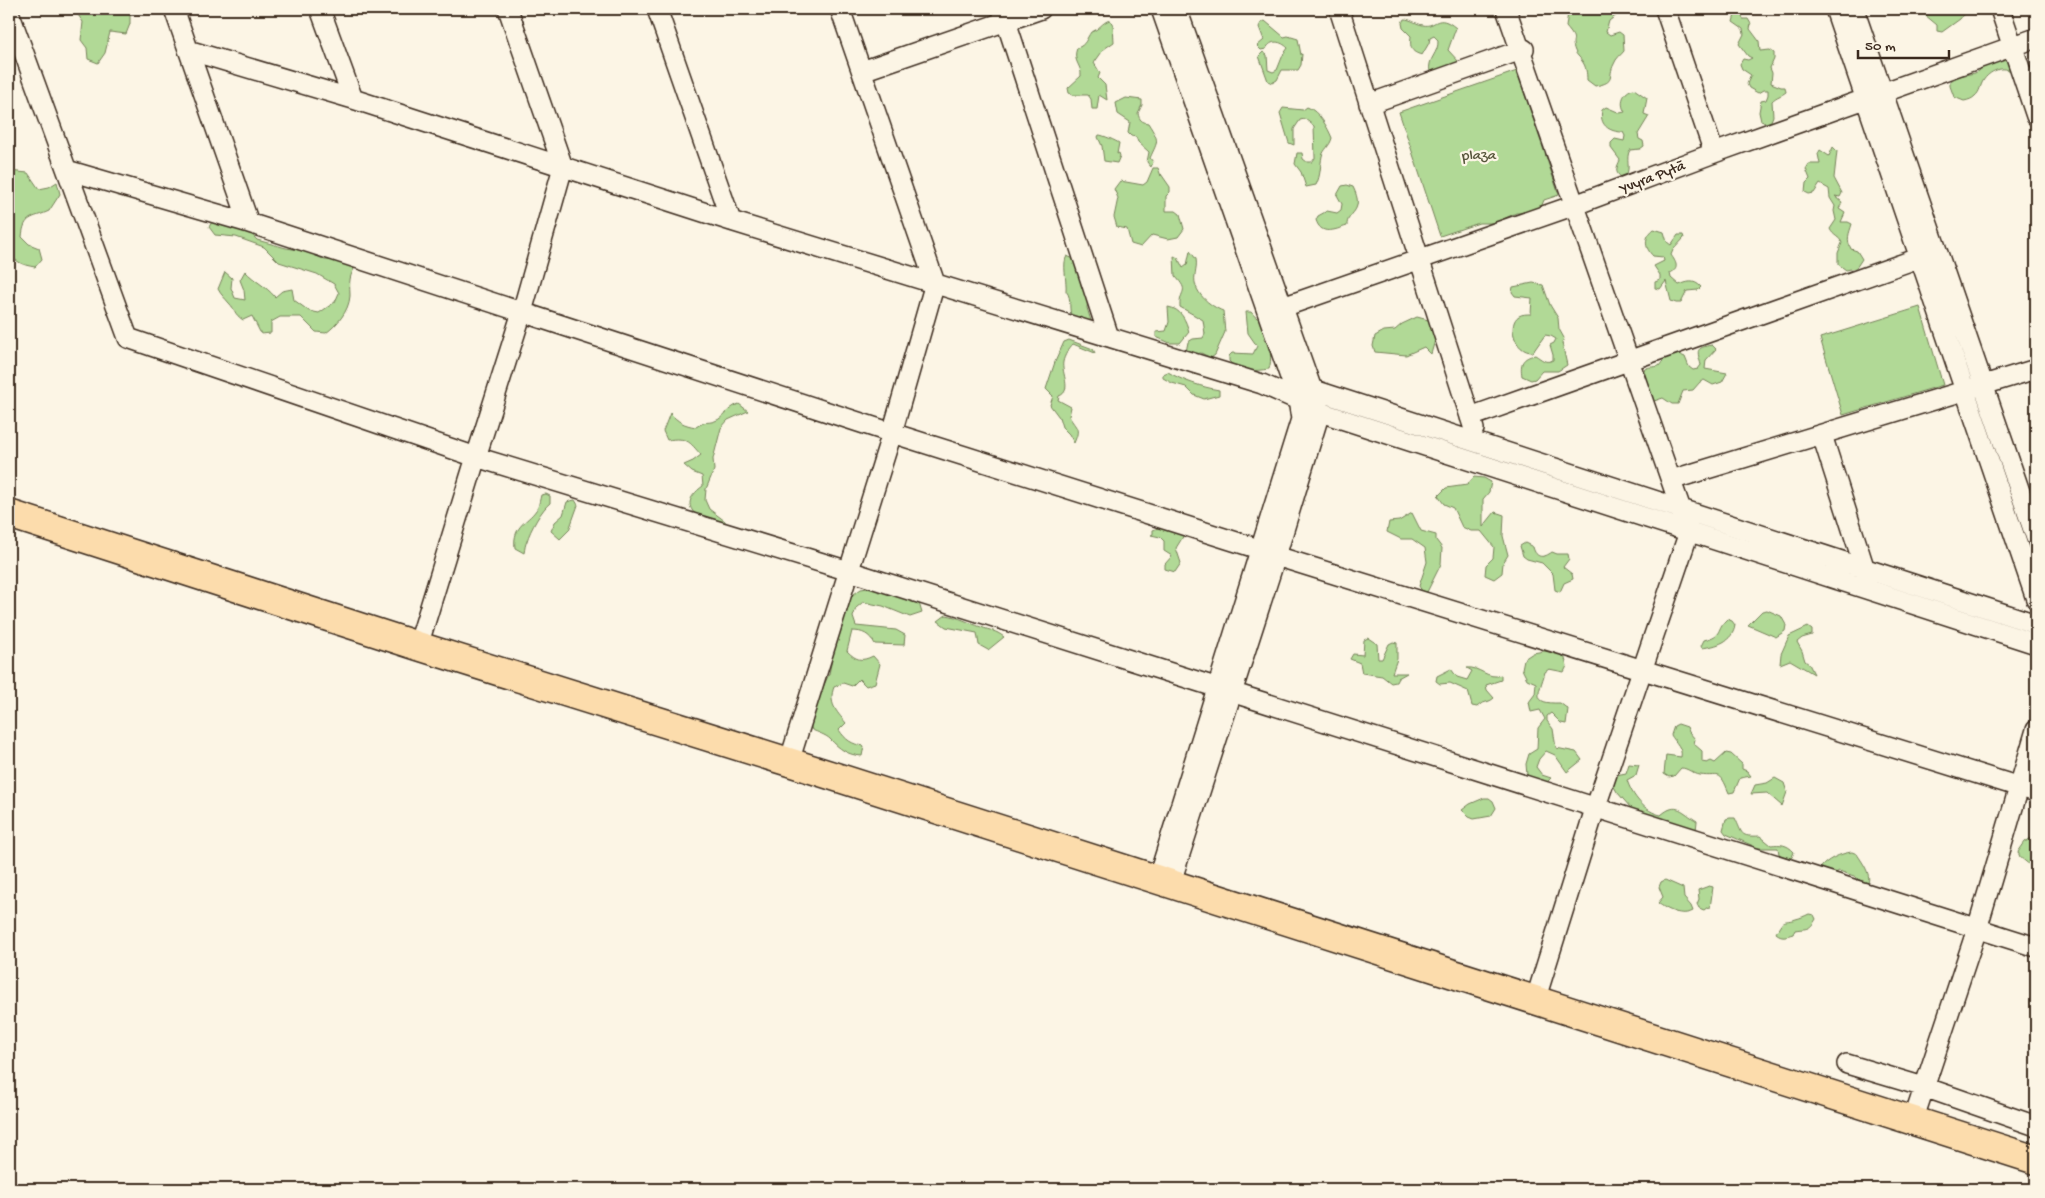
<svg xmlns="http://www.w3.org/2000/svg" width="2045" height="1198" font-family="'Gochi Hand',sans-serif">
  <rect width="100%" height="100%" fill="#fcf5e5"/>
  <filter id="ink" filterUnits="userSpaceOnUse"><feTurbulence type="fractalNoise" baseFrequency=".02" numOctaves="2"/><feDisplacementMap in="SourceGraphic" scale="10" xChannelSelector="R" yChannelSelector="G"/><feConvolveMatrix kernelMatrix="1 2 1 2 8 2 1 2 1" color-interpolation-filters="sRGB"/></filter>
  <g filter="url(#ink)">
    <path fill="#b1d996" stroke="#76825a" d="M74,9H130V24L126,34L110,32L105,53L98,63L88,59L87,48L81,40L83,22Z
      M1566,9H1602L1608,11L1618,9L1622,11L1609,21L1606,32L1610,35L1619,32L1623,35L1624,51C1621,55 1616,58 1614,64C1607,77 1617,82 1595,86L1587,80C1587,73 1586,66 1582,61C1580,57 1576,55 1575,51C1569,37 1580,43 1566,27L1568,12Z
      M1740,9L1743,19H1748L1751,24L1750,29L1759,41L1760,51L1770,50L1774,53V59L1770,68L1772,73L1771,83L1781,87H1785L1786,92C1781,96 1777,96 1772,101L1773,116L1771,121L1766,123L1761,121L1759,112L1761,101L1766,100L1768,95V90H1763L1758,93L1749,88L1747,84L1751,75L1742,69L1740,64L1743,59L1748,60L1752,58L1748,56L1739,44L1744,34L1743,29L1733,22L1736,11Z
      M1928,9H1961L1963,15L1960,19L1942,32L1937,31V25L1925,15Z
      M1404,19C1411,19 1416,24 1423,25C1436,28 1437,12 1456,28L1448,50L1459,62L1460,67L1434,75L1430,72C1427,58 1439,54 1438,40L1434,36L1430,38L1429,43L1422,55C1410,52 1410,47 1411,36L1403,28L1402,23Z
      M1110,20L1113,25L1114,42L1104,49L1094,63L1100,73L1098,78L1105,85L1107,100L1099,95L1097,109H1092L1091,99L1088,95H1073L1069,93L1068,88L1081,76C1082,65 1072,62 1077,48C1086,45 1086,39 1091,32C1099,30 1102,22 1110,20Z
      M1265,21L1284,37L1288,36L1298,39L1301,55L1302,54L1301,65L1298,70H1282L1277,80L1272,83L1268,81L1259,56L1263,52L1267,55L1268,70L1273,72L1277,70L1283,55L1288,48C1281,41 1271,39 1266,49L1261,50L1257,46L1264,40L1259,27L1261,23Z
      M2008,56L2013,73C2004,64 1989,71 1983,81C1980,86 1980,92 1975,96C1972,99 1969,100 1964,101L1954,97L1950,86V81L1959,76L1975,73L1993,61Z
      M1517,71L1559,195L1544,200L1542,205L1534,213H1516L1495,223H1479L1440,236L1399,112Z
      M1634,89L1647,98L1644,114L1649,116L1638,134L1639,139L1643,141L1644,146L1640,149L1630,150C1625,158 1631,167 1626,176L1621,177C1614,172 1617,167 1620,160L1611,148V143L1615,139L1624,141L1625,136L1623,132C1608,132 1599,124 1602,110L1606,107L1620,113L1625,112C1619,103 1623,91 1634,89Z
      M1126,98L1142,100V105L1138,113C1139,120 1142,122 1148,123C1160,142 1158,140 1150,158L1153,162L1151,167L1147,162L1149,152L1138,142L1136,137L1131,136L1128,133L1130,122L1118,114L1116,103Z
      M1307,107C1319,111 1328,128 1332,138C1330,146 1324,149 1322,156C1320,166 1321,175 1316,185L1306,187L1301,172L1295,164L1297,153H1302L1303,159L1307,162H1312L1315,158L1314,126L1305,119L1300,120L1294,129V145L1289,143L1280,113L1283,108L1303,110Z
      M1099,135C1103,135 1116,141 1119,143L1117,154L1119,153L1120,156L1117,163L1104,161L1102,146L1098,137Z
      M1833,147L1837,151L1834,178L1842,193L1840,197L1835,196L1842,202L1839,209L1845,213L1841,222H1848L1852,224C1849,234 1846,239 1851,249L1857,251L1862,259L1856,268L1846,270L1838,264V253L1842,243C1840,237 1833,236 1830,229L1836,220L1834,211L1835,206L1830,198L1829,189L1820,184L1814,193L1809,194L1805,192L1806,183L1810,179L1806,169L1809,164H1820L1818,154L1820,150L1829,156Z
      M1153,168H1158L1161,176V174L1170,187V192L1166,196V211H1176L1180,214L1184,229L1178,237L1168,239L1152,235L1141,247L1131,244L1127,229L1117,227L1114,217L1118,198L1114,189L1120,181L1143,185L1147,182Z
      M9,171L28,173L39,189L49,187L57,182L60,194L49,211C32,219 24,215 22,237L29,244L39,248L42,259L35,267C23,265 17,263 9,253Z
      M1347,185L1353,187C1366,213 1346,212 1347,226C1334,230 1321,236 1316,220L1318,216L1327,211L1337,213L1341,210L1342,204L1337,195L1342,186Z
      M214,218L243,225L257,240L286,248L306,251L325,260L345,261L354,269C348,279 350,285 350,296C349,311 337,325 326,333L316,332L301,317H280L271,322V333L261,334L252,316L243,320C233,313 236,310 229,303C225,298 221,295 218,289L225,272L232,278L231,288L235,298L245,300L244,290L240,280L245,271C254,281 266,286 275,297L282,291L292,289L294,300L309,311L319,313L335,302L339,293L334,284L317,274L279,262L264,247L236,237L215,235L209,227Z
      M1654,229L1664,232L1667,242L1671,245L1678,235H1683L1684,238L1673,250L1671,255C1676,262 1680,269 1670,273L1671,278L1679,285C1687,282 1694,279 1701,287L1698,290L1687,291L1681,303H1676L1671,301L1666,281L1660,289L1655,288V282L1660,280V275L1654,266L1664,261L1663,257L1653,256C1644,247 1644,237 1654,229Z
      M1190,251L1196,259C1197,265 1196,269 1195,275C1192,292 1210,306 1223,311L1225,332L1215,355L1211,358L1201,353L1191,355L1186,352L1188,342L1193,339L1203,338L1205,334L1203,320L1180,307C1179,289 1191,293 1175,276L1174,256L1178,258L1183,268L1187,265Z
      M1067,256L1076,260L1083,280L1081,285L1088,298L1087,308L1092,324L1073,319C1067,310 1073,299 1066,291C1067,281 1062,263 1067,256Z
      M1533,283L1543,285L1550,305L1558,318L1559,329L1564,338L1562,343L1567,365L1558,371H1542L1535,379L1531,380L1522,376C1520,363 1522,358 1535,355C1542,359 1545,364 1553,360V355L1550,345L1554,343L1556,339L1551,336L1545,335L1533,352C1514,353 1507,323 1519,316C1522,314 1527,314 1531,314L1532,298L1515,296L1512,292L1513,287Z
      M1168,307C1181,309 1186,320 1189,332L1180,343H1170L1156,337V332L1166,331L1169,322Z
      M1920,307L1943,385L1843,415L1820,338Z
      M1246,312H1251C1257,320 1261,318 1268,329L1264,339C1271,344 1272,361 1269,369C1255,371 1239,373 1229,361V356L1232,353L1253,354L1257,346L1248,333Z
      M1417,317L1432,321L1438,330L1431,354L1424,347L1406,355L1375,352L1373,346L1375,336L1384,331L1395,330L1402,324Z
      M1069,340L1093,349L1095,353L1073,344C1069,348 1064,356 1063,362C1061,373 1073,391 1059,396L1058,400L1071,407L1069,416C1076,429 1081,427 1074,443L1069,434L1062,427L1059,417L1050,405L1053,396L1046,389L1055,362L1064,342Z
      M1712,345L1716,349L1706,360L1705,369L1727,373L1722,382L1713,385L1704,380L1700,382L1693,390L1683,391L1678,404H1672L1663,398L1654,401L1649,399C1647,392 1648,386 1646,380L1642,378C1642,365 1650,368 1659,366L1666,357L1676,353L1685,357L1689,367L1693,370L1698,369L1701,365C1697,350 1695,348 1712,345Z
      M1168,372C1183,381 1202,387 1219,390V395L1204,399L1194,395L1186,387L1172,383L1163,378V374Z
      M739,404L748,411L728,420L721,428L713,459L714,470L706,489L705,500L709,509L725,521L728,531C708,522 670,510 703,486L702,476L692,472L684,465L693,461L701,455C689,441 687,437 667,440L663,431L670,413C678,422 684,425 696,427C707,420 706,424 715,421C724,418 727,408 739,404Z
      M1474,477L1484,478L1491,482L1489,492L1483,499V527L1495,512L1504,515L1503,536L1508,555L1503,563L1502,573L1494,579L1485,575L1486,565L1493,558L1494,547L1481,531H1471L1462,527L1453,508L1444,504L1438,496L1446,488L1467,485Z
      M546,494L550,496V503C542,509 530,530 527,541C525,545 525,548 524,553L515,548C512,524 530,522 538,507C539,504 540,499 541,495Z
      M570,501L575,500L578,505L569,530L560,539L551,531L555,522L563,515L567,502Z
      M1412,513L1421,531L1436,535V540L1442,548L1441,564L1427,592L1422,591L1419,586L1427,562L1425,548L1412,539H1401L1387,532L1389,522L1399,521Z
      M1163,526L1184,535L1176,548L1181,563L1175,572L1165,569V564L1172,556L1164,551V541L1160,537L1151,535L1153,534V530Z
      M1525,543L1533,547C1536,559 1544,558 1552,552L1557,554H1568L1569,559L1563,567L1572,574L1573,579L1564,583L1560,592L1555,590L1553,574L1542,563L1527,559L1523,556L1520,546Z
      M881,586L919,603L922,613L910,617L883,606L863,602L856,608L853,617L856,626L896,630L905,635L904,645L875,644C869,634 863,631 852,631L847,651C856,660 861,662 873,656L880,664L875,683L866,686L859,679L852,686L843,683L834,687C828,703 836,711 846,723L839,730C846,740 851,744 864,746L862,756C847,755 840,749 830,739C826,735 817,732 812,730L808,720L829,674L844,601L861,589Z
      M1767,610L1781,616L1786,625L1785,631L1776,637L1748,625L1762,611Z
      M946,615C959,617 969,623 981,627C991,631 995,630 1004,637L988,650L979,645L977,633L946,627L938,621Z
      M1727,619L1732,621L1735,625C1733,642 1716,646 1702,648L1701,646L1704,640C1724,635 1715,630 1727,619Z
      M1808,627L1812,630V635L1802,638L1797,642L1802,651L1805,661L1809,664L1814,674L1790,660L1780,664L1781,654L1789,636Z
      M1368,638L1377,644L1378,659H1382L1389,644L1393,642L1397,643V659L1392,673H1407L1398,678L1396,682L1391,683L1382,676L1362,673L1360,663L1350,659L1353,654L1363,655L1364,640Z
      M1544,651L1564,655L1567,666L1564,672L1549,669L1545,672C1539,694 1530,704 1560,703L1568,709L1566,724L1561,723L1551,713L1547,716V721L1553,729L1556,748L1576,752L1582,760L1567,772L1555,755L1546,751L1539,759L1536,767L1542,775L1551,778L1544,785L1535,781L1527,775L1526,764L1529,754L1537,749L1538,728L1545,719L1540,710L1531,712L1529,702L1535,694L1536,683L1527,679L1522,669L1524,659L1533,653Z
      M1467,668C1479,666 1488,680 1501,675V680L1486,685L1487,690L1494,698C1489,703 1483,701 1477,707L1472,706L1468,691L1450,683L1440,684L1436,681L1437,676L1451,669L1457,677L1467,680L1472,671Z
      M1678,724L1687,727L1689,732L1695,739L1694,744L1702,751V762L1707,763L1711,761L1715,763L1726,753L1731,754L1742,764V769L1747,771L1751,776L1740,778L1734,792L1729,793C1719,768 1720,778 1700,775C1693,774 1688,768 1681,768L1674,776L1669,777L1664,774L1666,755L1681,757C1683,748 1675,742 1671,735L1674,726Z
      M1629,764L1639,765L1636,775L1627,780C1632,796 1645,812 1661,815C1677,801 1682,812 1697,821L1696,831L1637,815L1617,792L1612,783L1616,775L1626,773Z
      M1775,778L1784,783L1787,792L1782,806L1767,793L1751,794L1755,785L1767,783Z
      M1484,798H1489L1493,801L1496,808L1491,816L1474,819L1469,817L1462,810L1470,804Z
      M1730,818H1735C1743,834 1739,837 1760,836L1771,845C1780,844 1787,844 1794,852L1792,857L1788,860L1779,854L1778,848H1758L1726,834L1723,830L1726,819Z
      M2036,835V870L2020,857L2018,852L2025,842Z
      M1852,852L1857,854C1862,862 1873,876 1867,885L1854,876L1839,871L1832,875L1819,870C1825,860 1841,853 1852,852Z
      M1665,880L1683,888L1684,898L1691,906L1693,911C1682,917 1667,910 1658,903L1663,897L1659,887L1661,882Z
      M1709,886L1713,887L1710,908L1708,907L1704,910L1699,908L1697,904L1699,899L1698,890Z
      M1809,914L1814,915L1816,919C1809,931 1807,928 1795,930L1793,934C1786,936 1782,938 1776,933C1785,917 1783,923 1796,919C1800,918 1805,916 1809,914Z"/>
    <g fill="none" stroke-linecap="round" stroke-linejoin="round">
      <g stroke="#3b2a1e" stroke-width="22">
        <path id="minor" d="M174,9L249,223
          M320,9L353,99
          M657,9L731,221
          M1002,9L1109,337
          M1339,9L1474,429
          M1506,9L1689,532L1595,809L1535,1001
          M1665,9L1714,153
          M1835,9L2036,599
          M1854,9L2036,538
          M2000,9L2036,116
          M9,12L128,338L476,457L849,571L2036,947
          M188,50L353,99L731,221L1262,384L1298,400L1320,412L2036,644
          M862,71L1041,9
          M1369,104L1524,49
          M67,170L249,223L892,433L1262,550L1276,556L2036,792
          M1272,309L1283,307L1575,205L1714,153L2036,38
          M1305,387L2036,624
          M1470,417L1930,254
          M1822,435L1867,576
          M1671,480L2036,369
          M418,646L476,457L522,312L563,167L508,9
          M789,762L892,433L935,283L840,9
          M1157,881L1301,419L1298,400L1161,9
          M1170,885L1276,556L1320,412L1177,9
          M1847,1064L1924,1087L2036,1126
          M1913,1121L1977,929L2036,730"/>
      </g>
      <g stroke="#3b2a1e" stroke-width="31">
        <path id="highway" d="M9,514L418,646L789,762L2036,1160"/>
      </g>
      <use href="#minor" stroke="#fcf5e5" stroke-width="19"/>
      <use href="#highway" stroke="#fcdcac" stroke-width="28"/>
    </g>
  </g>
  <g text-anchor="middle" stroke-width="4.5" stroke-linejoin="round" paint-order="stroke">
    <g font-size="15" fill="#58563c" stroke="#fcf5e5">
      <text x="1479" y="159">plaza</text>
    </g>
    <g font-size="15" fill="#3b2a1e" stroke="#fcf5e5">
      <text transform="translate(1652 176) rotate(-21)" y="5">Yvyra Pytã</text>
    </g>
  </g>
  <rect width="2045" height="1198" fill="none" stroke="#fcf5e5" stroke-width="30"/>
  <rect x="15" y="15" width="2015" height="1168" fill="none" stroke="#3b2a1e" stroke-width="2" filter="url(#ink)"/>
  <path d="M1858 50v8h91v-8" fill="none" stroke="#3b2a1e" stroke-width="2.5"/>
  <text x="1865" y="50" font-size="15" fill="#3b2a1e" stroke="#fcf5e5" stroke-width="4" paint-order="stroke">50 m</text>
</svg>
